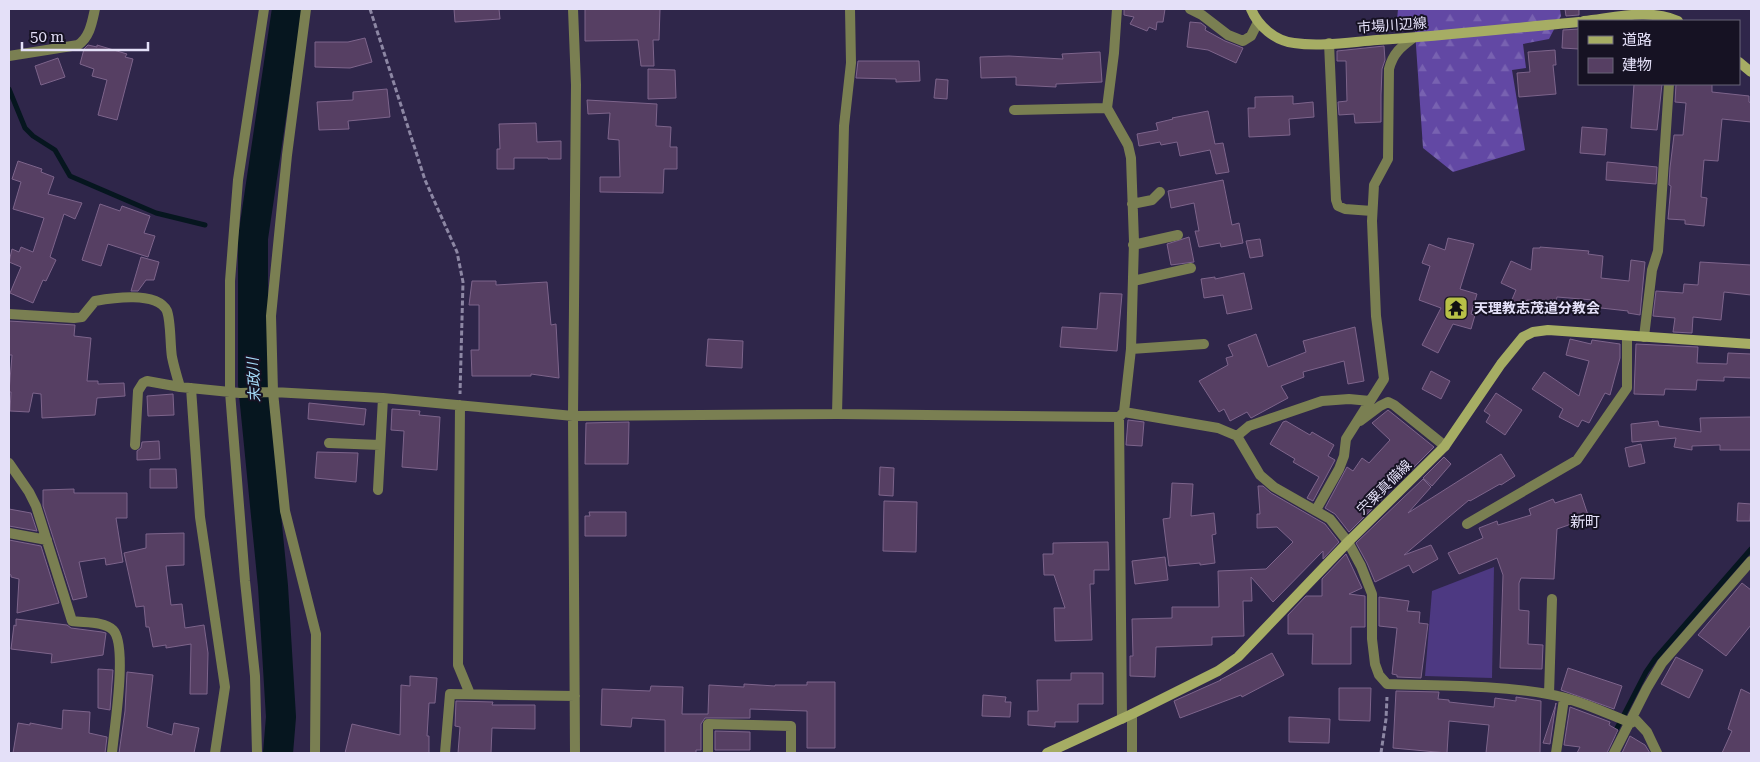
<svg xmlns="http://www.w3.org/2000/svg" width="1760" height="762" font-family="'Roboto Serif','Noto Sans JP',serif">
  <defs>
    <pattern id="forest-firs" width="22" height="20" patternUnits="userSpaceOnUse" patternTransform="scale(1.25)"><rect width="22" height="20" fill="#6248a4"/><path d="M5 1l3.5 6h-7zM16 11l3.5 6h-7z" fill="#7862b1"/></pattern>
  </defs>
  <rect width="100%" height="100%" fill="#2f264a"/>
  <path fill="#4d3982" d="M1494,567L1492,678L1425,676L1432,591Z"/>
  <path fill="url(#forest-firs)" d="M1398,9H1560L1561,16L1549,39L1523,44L1526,68L1512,70L1525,150L1453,172L1423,148L1415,31H1396Z"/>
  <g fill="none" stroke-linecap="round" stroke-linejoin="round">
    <path stroke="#06161f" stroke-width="5" d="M9,89L25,128L33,136L55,150L70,176L156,213L205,225
      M1614,734L1646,672L1655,659L1751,549"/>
    <path stroke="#06161f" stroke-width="30" d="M278,753L281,717L273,586L253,384V238L287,9"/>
  </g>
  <path fill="#563f63" stroke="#7d648b" d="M454,9H499L500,19L455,22Z
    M585,9H660L659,40H653L654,66H641L638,40L585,41Z
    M1124,9H1165L1163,22H1157L1156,30L1149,27L1147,31L1130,24L1134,17L1124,15Z
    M1565,9H1579V15L1566,16Z
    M1190,22L1201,23L1206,27L1205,30L1225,41L1243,48L1236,63L1208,50L1187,47Z
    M1579,29V49L1562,48L1563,30Z
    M365,38L372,62L350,68L315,67V42H348Z
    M88,45L97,47V45L127,54L125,57L133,59L117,120L98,115L107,80L92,76L94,69L80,64L84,49Z
    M1384,46L1385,60L1382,69L1381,95V122L1355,123L1354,114L1339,115L1338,102L1347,101L1346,61H1337V51Z
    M1555,50L1556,65H1553L1556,94L1519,97L1517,73L1530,72L1528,52Z
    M1100,52L1102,82L1056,84V87L1016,85V77L981,78L980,57L1009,56L1063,59L1062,54Z
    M58,58L65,77L41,85L35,66Z
    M858,61H919L920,81L896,82V79L856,78Z
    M648,69L675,70L676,98L648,99Z
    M936,79L948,80L947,99L934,98Z
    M1634,84H1662L1657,130L1631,128Z
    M1676,84H1712V92L1749,96V102L1751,103V122L1722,119L1718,161L1704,160L1701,197L1707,198L1704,226L1685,224V220L1668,219L1671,186L1669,185L1670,168L1674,135H1683L1686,103L1675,102Z
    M387,89L390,117L348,121L349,129L319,130L317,102L353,100V92Z
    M1293,96V104L1313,102L1314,117L1289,119L1290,135L1249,137L1248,108H1255V97Z
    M587,100L657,104L656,126L671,127L670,147H677V169H664L663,193L600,192V177H620L619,140L608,139L610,113L588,114Z
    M1208,111L1215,144L1223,143L1229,172L1216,174L1210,150L1180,156L1177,142L1161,145L1160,142L1139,146L1137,134L1158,130L1156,123L1173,119L1172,118Z
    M536,123L537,142L561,141V159H548V158H514V169H497V149H500L499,124Z
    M1582,127L1607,129L1605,155L1580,153Z
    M18,161L42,169L41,172L54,177L48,194L82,203L75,219L64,214L50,257L56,260L46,281L43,280L33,303L10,293L21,267L9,262L12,249L19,252L21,247L33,252L44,218L13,209L21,182L12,179Z
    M1607,162L1657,167L1656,184L1606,180Z
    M1223,180L1232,225L1239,223L1243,243L1221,247L1220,243L1199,247L1195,231H1199L1194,203L1171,208L1168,191Z
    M100,204L120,211L122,206L150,216L144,233L155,236L148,257L108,244L101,266L82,260Z
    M1189,237L1194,262L1171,265L1167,244Z
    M1448,238L1474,244L1460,289L1477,294L1471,314L1475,315L1471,329L1453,324L1438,353L1422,345L1441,308L1419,300L1430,266L1422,263L1429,244L1445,250Z
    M1260,239L1263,256L1250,258L1246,241Z
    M1540,247L1589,251L1588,254L1603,256L1601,278L1629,281L1631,260L1645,262L1640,315L1628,313V311L1592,307L1593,300L1557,297L1556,302L1527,300L1521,315L1508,309L1516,290L1501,283L1511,261L1531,270L1533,248H1540Z
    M141,257L159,262L154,280H146L138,291H131Z
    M1700,262L1751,265V295L1724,292L1721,320L1693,317L1692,333L1673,332L1675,318L1653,316L1656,291L1683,293L1684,284L1698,285Z
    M1244,273L1252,309L1227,314L1223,295L1204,298L1201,279L1215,277V279Z
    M472,281H496V285L547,282L551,325L556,324L559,378L531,374V376H472L471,350H479V305H469Z
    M1100,293L1122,294L1117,351L1060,347L1062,327L1097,329Z
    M9,321L75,325L74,336L91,338L87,381H98V384L124,383L125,396L97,398L95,415L42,418L41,394L33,393L29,412L10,411L11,392H9L12,355H9Z
    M1355,327L1364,381L1348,384L1344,361L1303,372L1304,377L1281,386L1288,398L1251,418L1247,412L1230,421L1224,409L1219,412L1199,381L1228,365L1226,358L1233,356L1228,345L1256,334L1268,367L1306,352L1303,341Z
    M708,339L743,341L742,368L706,366Z
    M1570,339L1591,344L1592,340L1620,344V358L1610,395L1605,393L1589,423L1582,420L1578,427L1559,417L1563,409L1532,389L1544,372L1579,396L1589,361L1566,355Z
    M1636,344L1698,347L1697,363L1727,364L1728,353L1751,354V378L1724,377V381L1697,380L1696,390L1665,389L1664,395L1634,394Z
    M1431,371L1450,381L1441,399L1422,389Z
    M1496,393L1522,410L1505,435L1486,422L1490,415L1484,411Z
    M173,394L174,415L148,416L147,396Z
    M309,403L366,409L364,425L308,419Z
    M392,409L420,411L419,415L440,417L437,470L402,467L404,431L391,430Z
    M1388,410L1434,447L1413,468L1403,459L1378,490L1385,496L1349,532L1335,514L1325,508L1347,467L1353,471L1362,458L1369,463L1390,440L1372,423Z
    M1751,417V450H1720V445L1692,446V450L1674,447L1676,438L1632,442L1631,424L1658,421L1659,426L1701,432L1700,418Z
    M1128,420L1144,422L1142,446L1126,445Z
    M1286,421L1310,435L1312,432L1334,445L1328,456L1335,460L1313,501L1307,498L1319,477L1293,462L1295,459L1270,444L1283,422Z
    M629,422L628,464H585L586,423Z
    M159,441L160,459L137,460V451L141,448L142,442Z
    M1641,444L1645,463L1629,467L1625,448Z
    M317,452L358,453L356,482L315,478Z
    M1501,454L1515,476L1501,485L1500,484L1470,501L1469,500L1404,555L1431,545L1438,559L1413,573L1409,565L1375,582L1367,563L1356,543L1423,479L1431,487L1408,513Z
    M1444,457L1451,464L1432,486L1423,478Z
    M880,467L894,468L893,496L879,495Z
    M150,469H176L177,488H150Z
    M1172,483L1193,484L1191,516L1214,513L1216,534L1212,535L1215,563L1200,565V563L1169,566L1163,519L1170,518Z
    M1258,486H1263L1271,493L1325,524L1339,542L1323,559V551L1273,602L1251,577L1252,601H1243L1244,636L1212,637V645L1156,647L1155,677L1130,676V656H1133L1132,619L1172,618V607H1219L1218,571L1266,569L1293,542L1277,527L1257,528V514H1260Z
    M74,489V493H127V518H116L123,562L106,565L105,558L79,562L87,597L73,600L43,506V490Z
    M1581,494L1589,518L1557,529L1554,579L1521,578L1519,583V610L1529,611L1528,644L1543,645L1542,669L1500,668L1503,575L1497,558L1459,574L1448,553L1483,538L1479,528L1497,521L1498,525L1531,515L1529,509L1553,499L1555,503Z
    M884,501L917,502L916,552L883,551Z
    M1738,503L1751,504L1750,521H1737Z
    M9,509L31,513L37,531L9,526Z
    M589,512H626V536H585V516H590Z
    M184,533V565L166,566L171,605L182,604L185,628L204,625L208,653L207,694H190L191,644L166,648V645L153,647L149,627H146L144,606L136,607L124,553L146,548V534Z
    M9,540L41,546L59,603L17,613L19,579L11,577V575L9,574Z
    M1108,542L1109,570H1094V584H1090L1092,640L1055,641L1054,608H1065L1054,575H1044L1043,554H1053V543Z
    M1346,554L1362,588L1349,594L1365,596V627H1351V664H1312L1313,634H1288V615L1306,596H1322V579Z
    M1165,557L1168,580L1135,584L1132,561Z
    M1742,583L1751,590V625L1726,656L1698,635Z
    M1379,597L1409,601L1407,611L1420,612L1419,623L1428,624L1421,678L1397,677V675L1392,674L1397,628L1379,626Z
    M16,619L67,625L71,628L102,632L106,633L103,655L51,663L52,654L11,649L14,625L16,626Z
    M1272,653L1284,675L1242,697L1241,695L1180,718L1174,701L1221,680H1220Z
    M1676,657L1703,670L1689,698L1661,684Z
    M1568,668L1622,686L1614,709L1561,690Z
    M98,669L113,670L110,710L98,708Z
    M127,672L153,675L147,727L172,735L174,723L199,728L194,753H119L125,711Z
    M1071,673H1103V704H1078V722H1055V727L1028,725V711H1038L1037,680H1071Z
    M410,676L437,678L435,703H429L427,736H429V753H345L352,724L400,735L401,685L410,686Z
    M807,682H835V748H807V711L750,709V718H705L701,724V750H696V753H665V720L632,718L631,727L601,725L602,689L650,691L651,686L683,687L682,714H708L709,685L744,687V684L775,686V685H807Z
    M1339,688H1371L1370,721L1339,720Z
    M1741,689L1751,694V753H1722L1732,731L1728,729Z
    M1396,691L1439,692L1438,699L1449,700V702L1494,707L1495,698L1516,701V697L1541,701L1540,753H1486L1489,725L1449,721L1447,753L1393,748Z
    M983,695L1006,697L1005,702H1011L1010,717L982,716Z
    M456,701L493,702L492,705H535V729L492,728L491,753H458L460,727L455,726Z
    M1556,703L1550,744L1543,743L1555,707Z
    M1570,707L1610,722L1609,725L1618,730L1607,753H1577L1580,747L1564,745Z
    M63,710L90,712L89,733L107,737L105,753H13L18,723L30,725V723L62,729Z
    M1289,717L1330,719L1329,743L1289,742Z
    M715,731L750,732V750H715Z
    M1630,736L1645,745L1650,753H1622Z"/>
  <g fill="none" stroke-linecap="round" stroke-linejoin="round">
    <path stroke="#8d87a4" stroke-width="3" stroke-dasharray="5 2.5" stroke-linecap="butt" d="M370,9L425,180L457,252L463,282L460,394
      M1381,753L1386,719L1387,697"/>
    <path stroke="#7a7f52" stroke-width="10" d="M306,9L287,155L271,316L273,392L285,511L316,634L315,753
      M573,9L576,85L573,416L575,753
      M1117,9L1114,53L1107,108L1128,145L1131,158L1134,242L1131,349L1124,412
      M1190,9L1202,15L1228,35L1243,41L1251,36L1258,22
      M1329,43L1336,200L1338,206L1345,209L1372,211
      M9,56L78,45C90,37 92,22 95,9
      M1014,110L1107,108
      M1132,204L1152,200L1160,192
      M1133,245L1178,235
      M1133,281L1191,268
      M9,314L74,318L82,317L95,301C112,298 157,291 167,311C171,322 170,345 172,357C174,367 177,377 180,387L240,393L273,392L383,398L573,416L837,414L1119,417L1124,412L1218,428L1237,436L1260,475L1274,487L1330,519L1348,542L1361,566L1372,594V639L1375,664L1379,675L1387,684C1440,686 1495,685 1548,694C1576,699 1604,712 1631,723
      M1644,337L1652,270L1658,251L1669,84
      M1131,349L1204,344
      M191,388L200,517L225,687L215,753
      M460,405L458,665L470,694
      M837,414L844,126L851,63L850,9
      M1119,417L1122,719
      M1360,421L1380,406L1388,402L1394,405L1445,446
      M1237,436L1249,426L1322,401L1349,399L1370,401
      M329,443L380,445
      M135,445L138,391L143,383L147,381L180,387
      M9,463L29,492L36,506L72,621C84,623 104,621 113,630C128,645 114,730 112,753
      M378,490L383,398
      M1316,510L1339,469L1344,456L1346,439L1384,379L1376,316L1372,221L1374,185L1388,159L1389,69C1393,53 1401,47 1413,38
      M1467,524L1577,460L1627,388V336
      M9,533L47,540
      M1549,694L1552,599
      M1633,717L1647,732L1657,753
      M257,753L255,676L245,581L230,392V281L238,180L264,9
      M445,753L450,694L575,696
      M708,753V724L791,726V753
      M1132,753V714
      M1556,753L1564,699
      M1614,753L1647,688L1662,663L1751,561"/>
    <path stroke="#a6ad64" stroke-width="10" d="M1251,9C1258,26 1275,41 1294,43C1320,47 1351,42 1377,40C1445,36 1512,28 1579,22
      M1584,21C1613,18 1650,8 1678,21
      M1739,62L1751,72
      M1047,753L1132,714L1218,671L1238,657L1348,542L1445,446L1501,364L1523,337L1533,332L1548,330L1751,344"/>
  </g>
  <defs>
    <g id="temple-square" transform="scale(1.25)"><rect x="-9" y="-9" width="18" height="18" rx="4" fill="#b8c147" stroke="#161223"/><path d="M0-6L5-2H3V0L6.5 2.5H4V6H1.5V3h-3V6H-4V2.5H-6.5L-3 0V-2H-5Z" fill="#111"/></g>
  </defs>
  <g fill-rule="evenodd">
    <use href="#temple-square" x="1456" y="308"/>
  </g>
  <g text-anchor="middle" stroke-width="4" stroke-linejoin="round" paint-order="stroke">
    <g font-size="14" fill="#e4e0f8" stroke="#161223">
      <text transform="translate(1392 25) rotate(-4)" y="5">市場川辺線</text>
      <text transform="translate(1384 487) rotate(-45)" y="5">宍粟真備線</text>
    </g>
    <g font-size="14" font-weight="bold" fill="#e4e0f8" stroke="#161223" text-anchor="start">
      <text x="1474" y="313">天理教志茂道分教会</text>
    </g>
    <g font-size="15" font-style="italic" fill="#a5dbf9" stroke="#161223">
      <text transform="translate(254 380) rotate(-93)" y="5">末政川</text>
    </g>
    <g font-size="15" fill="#e4e0f8" stroke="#161223">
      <text x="1585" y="527">新町</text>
    </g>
  </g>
  <rect width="1760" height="762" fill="none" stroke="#e4e0f8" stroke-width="20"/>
  <rect x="1578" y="20" width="162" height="65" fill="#161223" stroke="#686478"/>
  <rect x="1588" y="36" width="25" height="8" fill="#a6ad64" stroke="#686478"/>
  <text x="1622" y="45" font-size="15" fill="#e4e0f8">道路</text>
  <rect x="1588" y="58" width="25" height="15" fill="#563f63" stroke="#686478"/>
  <text x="1622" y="70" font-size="15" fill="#e4e0f8">建物</text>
  <path d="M22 42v8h126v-8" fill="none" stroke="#e4e0f8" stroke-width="2.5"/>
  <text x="30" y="42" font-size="15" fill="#e4e0f8" stroke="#161223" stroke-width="4" paint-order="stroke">50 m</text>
</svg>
